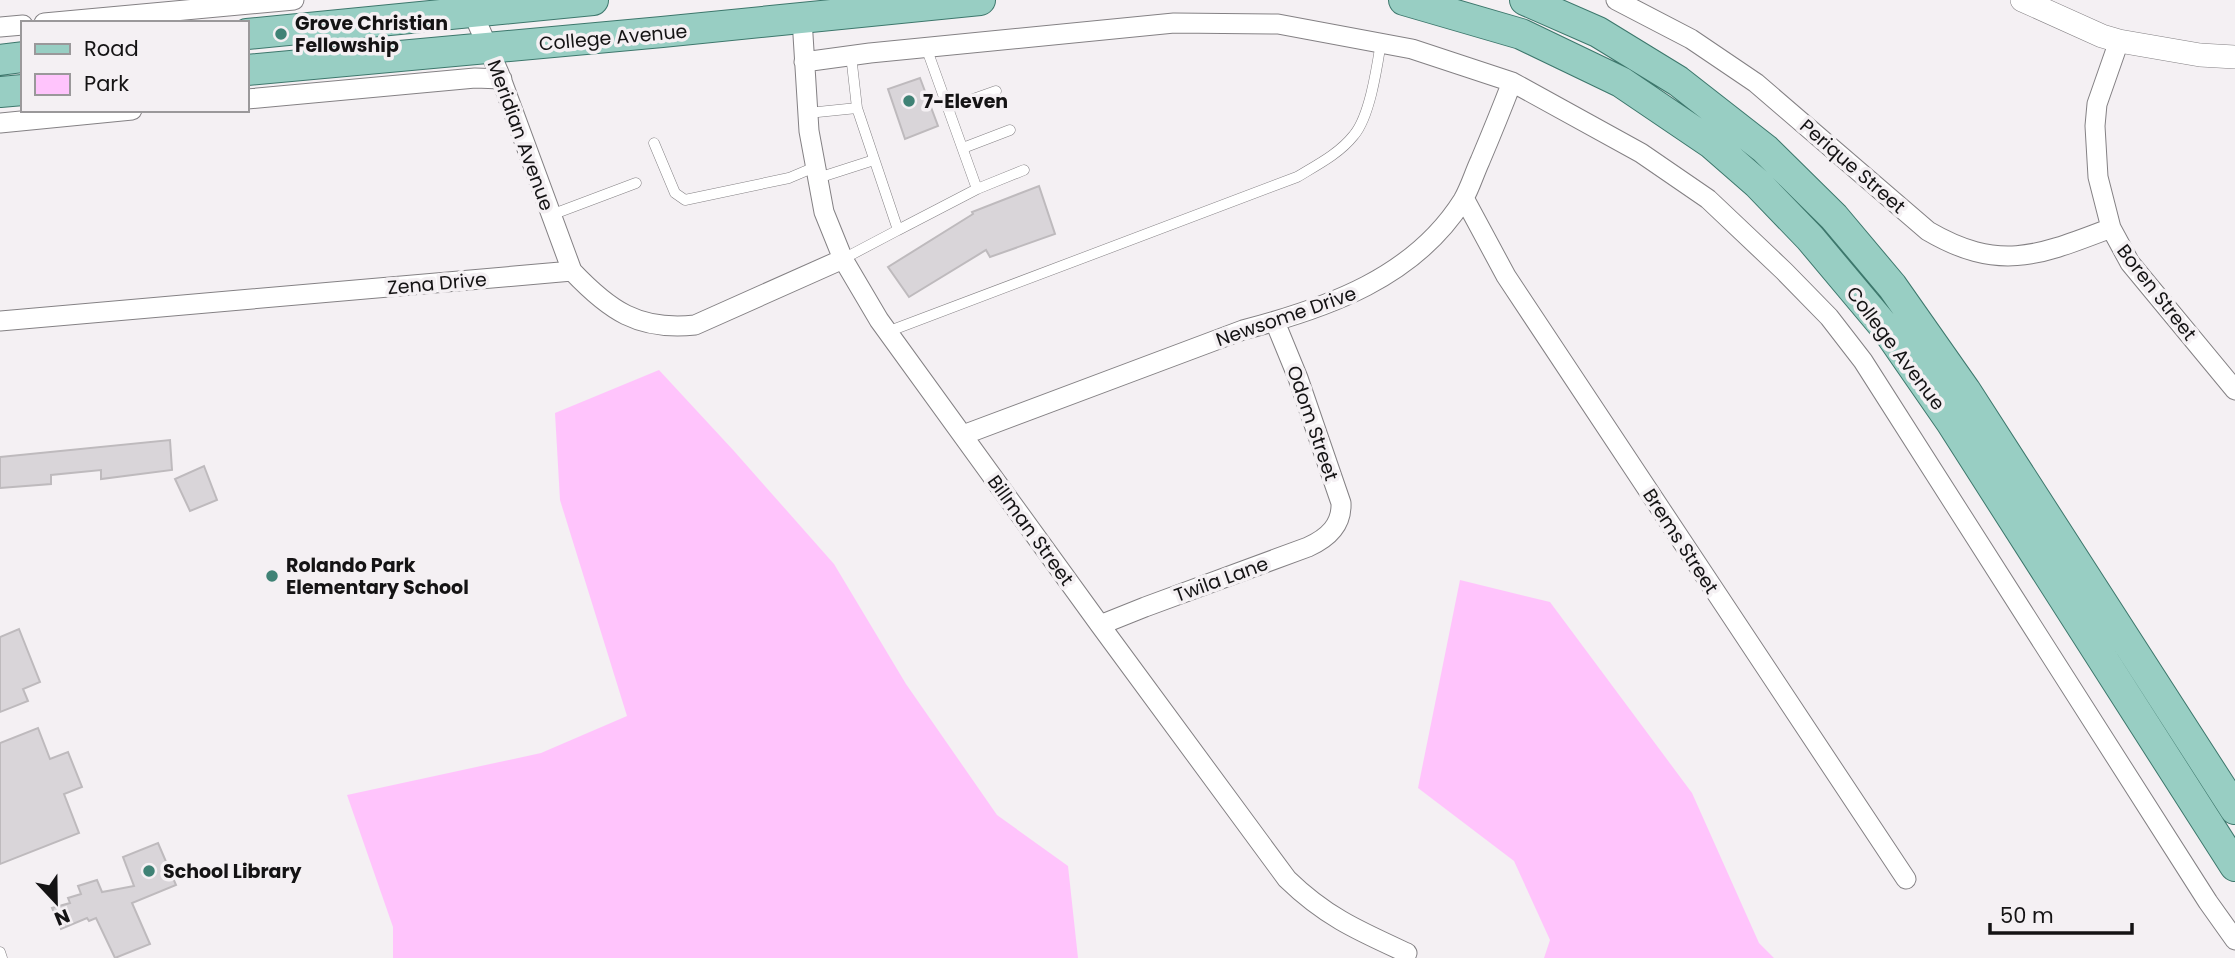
<svg xmlns="http://www.w3.org/2000/svg" width="2235" height="958" font-family="Poppins,sans-serif">
  <rect width="100%" height="100%" fill="#f4f0f3"/>
  <path fill="#ffc4fc" d="M659,370L734,451L834,564L906,684L997,815L1068,866L1078,958H393V927L347,795L541,753L627,716L560,500L555,413Z
    M1460,580L1550,602L1692,793L1759,943L1774,958H1544L1550,940L1514,861L1418,788Z"/>
  <path fill="#d9d5d9" stroke="#bebabd" stroke-width="2" d="M920,78L938,126L905,139L888,89Z
    M1039,186L1055,234L990,257L986,250L909,297L888,267L973,214L972,212Z
    M170,440L172,470L101,479V470L51,475V484L0,488V457Z
    M204,466L217,500L190,511L175,479Z
    M19,629L40,682L23,689L28,701L0,712V637Z
    M38,728L50,759L68,752L82,787L64,794L79,833L0,864V743Z
    M158,843L176,885L132,903L150,944L115,958L96,918L89,921L87,918L61,929L52,908L70,903L68,898L81,894L78,886L97,880L102,892L134,886L123,857Z"/>
  <g fill="none" stroke-linecap="round" stroke-linejoin="round">
    <g stroke="#848184" stroke-width="11">
      <path id="service" d="M926,47L977,189
        M948,108L996,91
        M808,113L857,108
        M654,143L675,193L685,200L789,178L815,167
        M963,148L1010,130
        M818,178L874,160
        M551,215L636,183
        M898,230L977,189L1024,170
        M843,259L898,230L857,108L851,55
        M887,332L1297,177C1317,165 1339,154 1354,135C1370,116 1377,67 1381,42
        M0,952L2,958"/>
    </g>
    <g stroke="#848184" stroke-width="21">
      <path id="minor" d="M1616,0L1691,39L1756,83L1928,231C2000,273 2040,255 2111,228
        M469,4L499,73L572,271
        M802,19L809,131L824,212L843,259L879,320L1100,625L1287,879C1326,917 1359,931 1407,953
        M44,23L294,0
        M0,27L23,25
        M2119,41L2097,104L2095,126L2098,177L2111,228L2130,263L2235,390
        M804,62L870,53L1174,23L1278,24L1412,49L1512,82L1641,153L1708,199L1784,271L1829,317L1863,361L2208,902L2235,940
        M247,99L475,78L502,79
        M0,123L132,110
        M1464,198L1506,276L1906,879
        M0,321L572,271C609,310 638,331 695,325L843,259
        M963,435L1243,330C1327,308 1414,278 1463,200C1470,188 1474,174 1480,161C1491,135 1502,108 1512,82
        M1100,625L1145,607L1308,547C1328,538 1342,525 1341,503L1298,378L1275,322"/>
    </g>
    <g stroke="#848184" stroke-width="24">
      <path id="tertiary" d="M2022,0L2102,36L2119,41L2200,55L2235,57"/>
    </g>
    <g stroke="#3d776c" stroke-width="32">
      <path id="primary" d="M1404,0L1521,34L1621,82L1711,143L1758,184L1810,238L1888,331L1951,422L2235,866
        M1525,0L1598,32L1678,81L1765,149L1834,217L1892,286L1965,390L2235,809
        M247,34L593,0
        M0,60L23,57
        M247,70L662,32L980,0
        M0,92L23,90"/>
    </g>
    <use href="#service" stroke="#fff" stroke-width="10"/>
    <use href="#minor" stroke="#fff" stroke-width="19"/>
    <use href="#tertiary" stroke="#fff" stroke-width="23"/>
    <use href="#primary" stroke="#98cec3" stroke-width="30"/>
  </g>
  <g fill="#3f8275" stroke="#f4f0f3" stroke-width="2.5">
    <circle cx="281" cy="34" r="7"/>
    <circle cx="909" cy="101" r="7"/>
    <circle cx="272" cy="576" r="7"/>
    <circle cx="149" cy="871" r="7"/>
  </g>
  <g text-anchor="middle" stroke-width="7" stroke-linejoin="round" paint-order="stroke">
    <g font-size="19" font-weight="bold" fill="#141314" stroke="#f4f0f3" text-anchor="start">
      <text x="295" y="30">Grove Christian<tspan x="295" dy="22">Fellowship</tspan></text>
      <text x="923" y="108">7-Eleven</text>
      <text x="286" y="572">Rolando Park<tspan x="286" dy="22">Elementary School</tspan></text>
      <text x="163" y="878">School Library</text>
    </g>
    <g font-size="19" fill="#141314" stroke="#f4f0f3">
      <text transform="translate(613 37) rotate(-5)" y="7">College Avenue</text>
      <text transform="translate(521 135) rotate(70)" y="7">Meridian Avenue</text>
      <text transform="translate(1853 166) rotate(41)" y="7">Perique Street</text>
      <text transform="translate(437 283) rotate(-5)" y="7">Zena Drive</text>
      <text transform="translate(2157 292) rotate(52)" y="7">Boren Street</text>
      <text transform="translate(1286 316) rotate(-19)" y="7">Newsome Drive</text>
      <text transform="translate(1896 348) rotate(53)" y="7">College Avenue</text>
      <text transform="translate(1313 423) rotate(71)" y="7">Odom Street</text>
      <text transform="translate(1031 530) rotate(54)" y="7">Billman Street</text>
      <text transform="translate(1681 541) rotate(57)" y="7">Brems Street</text>
      <text transform="translate(1221 579) rotate(-20)" y="7">Twila Lane</text>
    </g>
  </g>
  <rect x="21" y="21" width="228" height="91" fill="#f4f0f3" stroke="#9a989a" stroke-width="2"/>
  <rect x="35" y="44" width="35" height="10" fill="#98cec3" stroke="#9a989a" stroke-width="2"/>
  <text x="84" y="56" font-size="21" fill="#141314">Road</text>
  <rect x="35" y="74" width="35" height="21" fill="#ffc4fc" stroke="#9a989a" stroke-width="2"/>
  <text x="84" y="91" font-size="21" fill="#141314">Park</text>
  <g transform="translate(56 902) rotate(158)" stroke="#f4f0f3" stroke-width="5" paint-order="stroke">
  <path d="M0-5L12 26L0 18L-12 26Z" fill="#141314"/>
  <text y="-10" font-size="19" font-weight="bold" text-anchor="middle" fill="#141314">N</text>
  </g>
  <path d="M1990 923v10h142v-10" fill="none" stroke="#141314" stroke-width="3.5"/>
  <text x="2000" y="923" font-size="21" fill="#141314" stroke="#f4f0f3" stroke-width="5" paint-order="stroke">50 m</text>
</svg>
